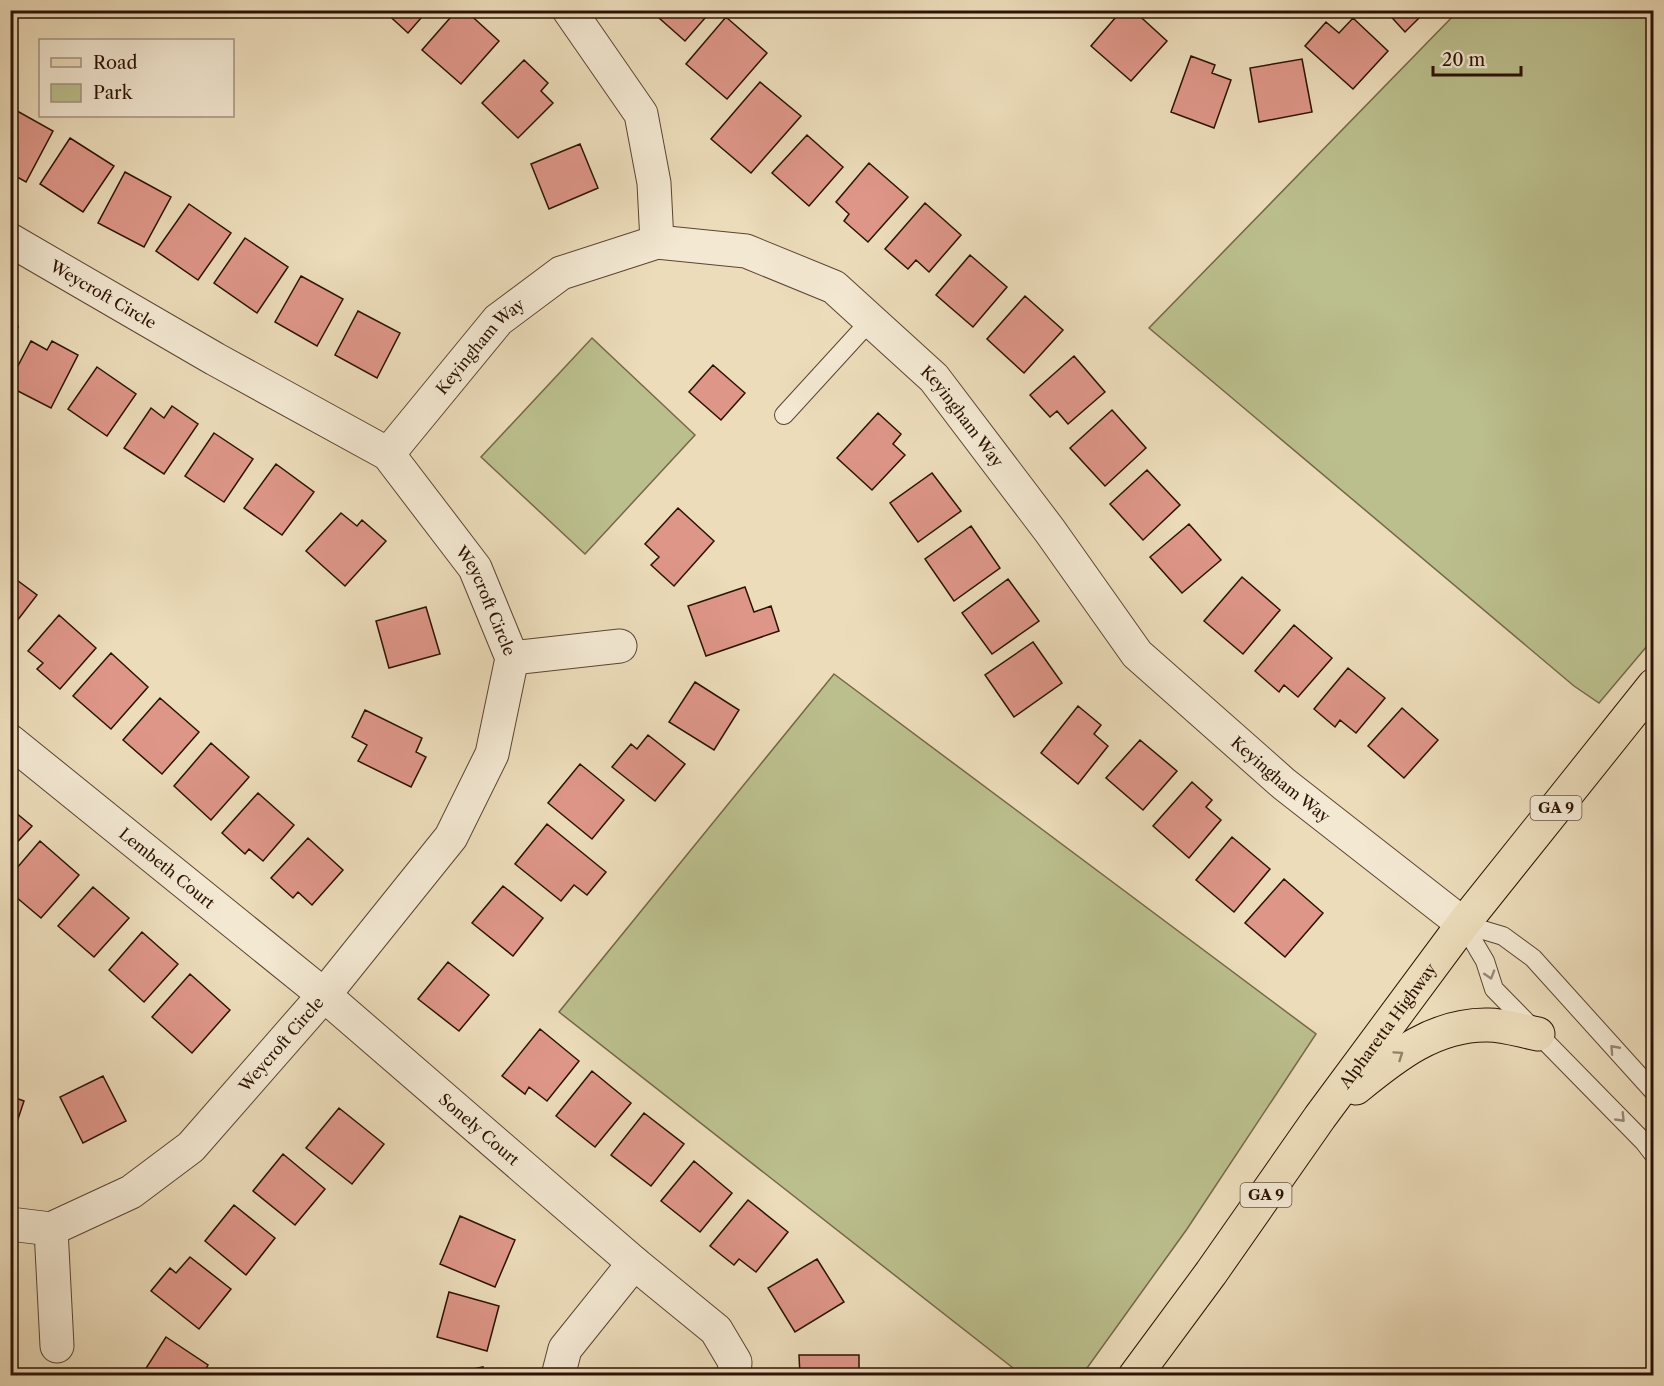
<svg xmlns="http://www.w3.org/2000/svg" width="1664" height="1386" font-family="'Libre Caslon Text',serif">
  <rect width="100%" height="100%" fill="#ecdcba"/>
  <filter id="stains"><feTurbulence type="fractalNoise" baseFrequency=".00333" numOctaves="4"/><feColorMatrix values="0 0 0 0 .2 0 0 0 0 .09 0 0 0 0 .02 0 0 0 .5 -.17"/></filter>
  <radialGradient id="worn" r=".72"><stop offset=".6" stop-color="#630" stop-opacity="0"/><stop offset="1" stop-color="#630" stop-opacity=".3"/></radialGradient>
  <path fill="#bbbf8d" stroke="#746848" stroke-width="1.5" d="M1459,10L1653,11V639L1599,703L1574,686L1149,328Z
    M592,338L695,435L585,554L481,457Z
    M834,674L1316,1034L1187,1229L1082,1375H1022L559,1012Z"/>
  <path fill="#de9688" stroke="#2c1204" stroke-width="1.5" d="M383,10H428L408,33Z
    M457,10H465L499,41L461,84L422,50Z
    M650,10H712L685,41Z
    M1122,10H1133L1167,41L1131,81L1091,46Z
    M1385,10H1427L1405,32Z
    M726,17L767,53L727,99L686,64Z
    M1353,18L1388,51L1353,89L1305,46L1326,22L1339,33Z
    M1191,56L1215,65L1212,73L1231,80L1214,128L1171,112Z
    M1302,59L1312,112L1259,122L1250,68Z
    M524,60L548,83L541,91L553,103L518,138L482,103Z
    M760,82L801,116L751,173L711,139Z
    M10,107L53,131L26,182L10,173Z
    M807,135L843,167L809,206L772,173Z
    M70,138L114,166L83,212L40,184Z
    M580,144L598,188L549,209L531,164Z
    M869,163L908,197L868,242L844,221L849,214L836,202Z
    M125,172L171,197L144,247L98,223Z
    M925,203L961,235L929,272L916,260L908,269L885,249Z
    M189,204L231,233L198,280L156,251Z
    M245,238L288,267L257,313L214,283Z
    M970,255L1007,287L973,327L936,295Z
    M301,276L343,299L317,346L275,322Z
    M1025,296L1063,330L1024,373L987,339Z
    M358,311L400,333L377,378L335,355Z
    M10,322L18,327L10,338Z
    M31,341L47,350L52,341L78,355L51,408L10,387V381Z
    M1074,356L1105,392L1068,424L1057,411L1050,417L1030,395Z
    M713,365L745,393L721,420L689,392Z
    M97,367L136,394L107,436L68,409Z
    M172,406L198,424L164,474L124,448L151,408L164,418Z
    M1112,410L1146,448L1105,486L1070,448Z
    M878,413L901,434L893,444L905,455L872,490L837,458Z
    M214,433L253,459L224,502L185,476Z
    M276,464L314,492L282,535L244,508Z
    M1147,470L1180,505L1143,540L1110,504Z
    M932,473L961,511L918,542L890,503Z
    M678,508L714,541L674,586L651,565L659,557L645,544Z
    M341,513L357,526L362,520L386,541L345,586L306,551Z
    M1189,524L1221,560L1182,593L1150,557Z
    M971,526L1000,568L954,601L925,559Z
    M10,575L37,595L10,630Z
    M1242,577L1280,610L1243,654L1204,621Z
    M1008,579L1039,621L992,654L962,613Z
    M745,587L754,612L771,606L779,631L706,656L688,606Z
    M426,607L440,654L389,668L376,621Z
    M59,615L96,648L60,689L37,669L43,663L28,651Z
    M1294,625L1332,658L1298,697L1284,685L1279,692L1255,671Z
    M1033,642L1062,683L1014,717L985,675Z
    M111,653L148,687L111,729L73,696Z
    M1348,668L1385,698L1356,733L1340,720L1335,727L1314,709Z
    M695,682L739,710L714,750L669,722Z
    M160,698L199,732L162,774L123,740Z
    M1078,706L1101,725L1094,734L1108,746L1078,784L1041,753Z
    M1402,708L1438,740L1404,778L1368,746Z
    M365,710L422,738L416,752L426,757L411,787L358,761L367,745L352,737Z
    M648,735L685,764L655,801L612,767L631,744L637,749Z
    M1140,740L1177,771L1143,810L1106,778Z
    M211,743L249,777L211,820L174,786Z
    M580,764L624,800L592,839L548,803Z
    M1192,782L1212,800L1206,807L1221,820L1189,858L1153,826Z
    M258,793L294,825L263,861L249,849L245,854L222,833Z
    M10,808L32,826L10,850Z
    M547,824L606,872L587,895L574,885L561,901L515,864Z
    M1232,837L1270,869L1234,912L1196,880Z
    M308,838L343,870L312,905L298,892L293,898L271,878Z
    M40,841L79,875L41,918L10,892V876Z
    M1284,879L1323,913L1285,957L1245,923Z
    M503,886L543,918L513,956L472,923Z
    M93,887L129,918L94,957L58,926Z
    M142,932L178,964L144,1002L109,970Z
    M448,962L489,995L459,1031L418,999Z
    M190,974L230,1010L192,1053L152,1017Z
    M540,1029L579,1061L547,1101L529,1087L525,1094L502,1076Z
    M592,1071L631,1103L595,1147L556,1116Z
    M103,1076L126,1121L83,1143L60,1097Z
    M10,1096L24,1101L10,1143Z
    M339,1108L384,1144L352,1184L306,1148Z
    M644,1113L684,1144L651,1186L611,1155Z
    M283,1154L325,1189L295,1225L253,1191Z
    M694,1161L732,1193L700,1232L661,1201Z
    M748,1200L788,1232L756,1272L739,1259L734,1265L710,1246Z
    M234,1205L275,1238L246,1275L205,1241Z
    M460,1216L515,1240L495,1287L440,1264Z
    M190,1257L231,1289L199,1329L151,1291L170,1268L176,1273Z
    M817,1259L844,1302L795,1332L768,1288Z
    M449,1292L499,1306L487,1351L437,1337Z
    M166,1337L208,1365L202,1376H141Z
    M799,1355H859V1376H800Z
    M483,1367L484,1376H440Z"/>
  <g fill="none" stroke-linecap="round" stroke-linejoin="round">
    <g stroke="#5c4432" stroke-width="20">
      <path id="service" d="M784,415L870,321
        M1463,924L1485,961L1494,989L1644,1142L1654,1155
        M1463,924L1503,936L1533,958L1654,1092"/>
    </g>
    <g stroke="#5c4432" stroke-width="35">
      <g id="minor">
        <path d="M569,10L641,114L654,183L657,242"/>
        <path id="s1" d="M10,240L215,359L388,454L475,568L512,658L492,754L451,837L324,995L191,1147L131,1192L51,1229L10,1224"/>
        <path id="s2" d="M388,454L498,320L561,273L657,242L746,251L834,287L934,378L1050,531L1137,654L1284,784L1463,924"/>
        <path d="M512,658L620,646"/>
        <path id="s3" d="M10,741L324,995L634,1263L716,1330L735,1362L734,1376"/>
        <path d="M51,1229L57,1346"/>
        <path d="M558,1376L565,1349L634,1263"/>
      </g>
    </g>
    <g stroke="#2c1204" stroke-width="35">
      <g id="primary">
        <path d="M1356,1088C1395,1056 1435,1024 1488,1025C1504,1025 1522,1031 1538,1034"/>
        <path id="s4" d="M1135,1376L1211,1273L1320,1117L1463,924L1654,685"/>
      </g>
    </g>
    <use href="#service" stroke="#f3e8d2" stroke-width="18"/>
    <use href="#minor" stroke="#f3e8d2" stroke-width="33"/>
    <use href="#primary" stroke="#ecdcba" stroke-width="33"/>
  </g>
  <defs><path id="oneway-chevron" d="M-2-3.5L2.5 0L-2 3.5" fill="none" stroke-width="1.6" stroke-linecap="round" stroke-linejoin="round" transform="scale(1.5)"/></defs>
  <g stroke="#998875">
    <use href="#oneway-chevron" transform="translate(1490 975) rotate(73)"/>
    <use href="#oneway-chevron" transform="translate(1614 1049) rotate(-132)"/>
    <use href="#oneway-chevron" transform="translate(1621 1118) rotate(46)"/>
  </g>
  <use stroke="#968168" href="#oneway-chevron" transform="translate(1399 1055) rotate(-34)"/>
  <g text-anchor="middle" stroke-width="4.5" stroke-linejoin="round" paint-order="stroke">
    <g fill="#f3e8d2" stroke="#685242" stroke-width="1.5">
      <rect x="1530.5" y="796" width="51" height="24" rx="4.5"/>
      <rect x="1240.5" y="1183" width="51" height="24" rx="4.5"/>
    </g>
    <g font-size="15" font-weight="bold" fill="#2c1204">
      <text x="1556" y="813">GA 9</text>
      <text x="1266" y="1200">GA 9</text>
    </g>
    <g font-size="16" fill="#2c1204" stroke="#f3e8d2">
      <text dy="6" stroke="none"><textPath href="#s1" startOffset="108">Weycroft Circle</textPath></text>
      <text dy="6" stroke="none"><textPath href="#s2" startOffset="142">Keyingham Way</textPath></text>
      <text dy="6" stroke="none"><textPath href="#s2" startOffset="720">Keyingham Way</textPath></text>
      <text dy="6" stroke="none"><textPath href="#s1" startOffset="612">Weycroft Circle</textPath></text>
      <text dy="6" stroke="none"><textPath href="#s2" startOffset="1206">Keyingham Way</textPath></text>
      <text dy="6" stroke="none"><textPath href="#s3" startOffset="202">Lembeth Court</textPath></text>
      <text dy="6" stroke="none"><textPath href="#s4" startOffset="432">Alpharetta Highway</textPath></text>
      <text transform="translate(281 1044) rotate(-49)" y="6">Weycroft Circle</text>
      <text dy="6" stroke="none"><textPath href="#s3" startOffset="609">Sonely Court</textPath></text>
    </g>
  </g>
  <rect width="1664" height="1386" fill="none" stroke="#ecdcba" stroke-width="36"/>
  <rect x="12" y="12" width="1640" height="1362" fill="none" stroke="#2c1204" stroke-width="3"/>
  <rect x="18" y="18" width="1628" height="1350" fill="none" stroke="#2c1204" stroke-width="1.5"/>
  <rect x="39" y="39" width="195" height="78" fill="#f3e8d2" stroke="#a39280" stroke-width="1.5"/>
  <rect x="51" y="58" width="30" height="9" fill="#ecdcba" stroke="#a39280" stroke-width="1.5"/>
  <text x="93" y="69" font-size="18" fill="#2c1204">Road</text>
  <rect x="51" y="84" width="30" height="18" fill="#bbbf8d" stroke="#a39280" stroke-width="1.5"/>
  <text x="93" y="99" font-size="18" fill="#2c1204">Park</text>
  <path d="M1433 66v9h88v-9" fill="none" stroke="#2c1204" stroke-width="3"/>
  <text x="1442" y="66" font-size="18" fill="#2c1204" stroke="#f3e8d2" stroke-width="4.5" paint-order="stroke">20 m</text>
  <rect width="100%" height="100%" filter="url(#stains)"/>
  <rect width="100%" height="100%" fill="url(#worn)"/>
</svg>
